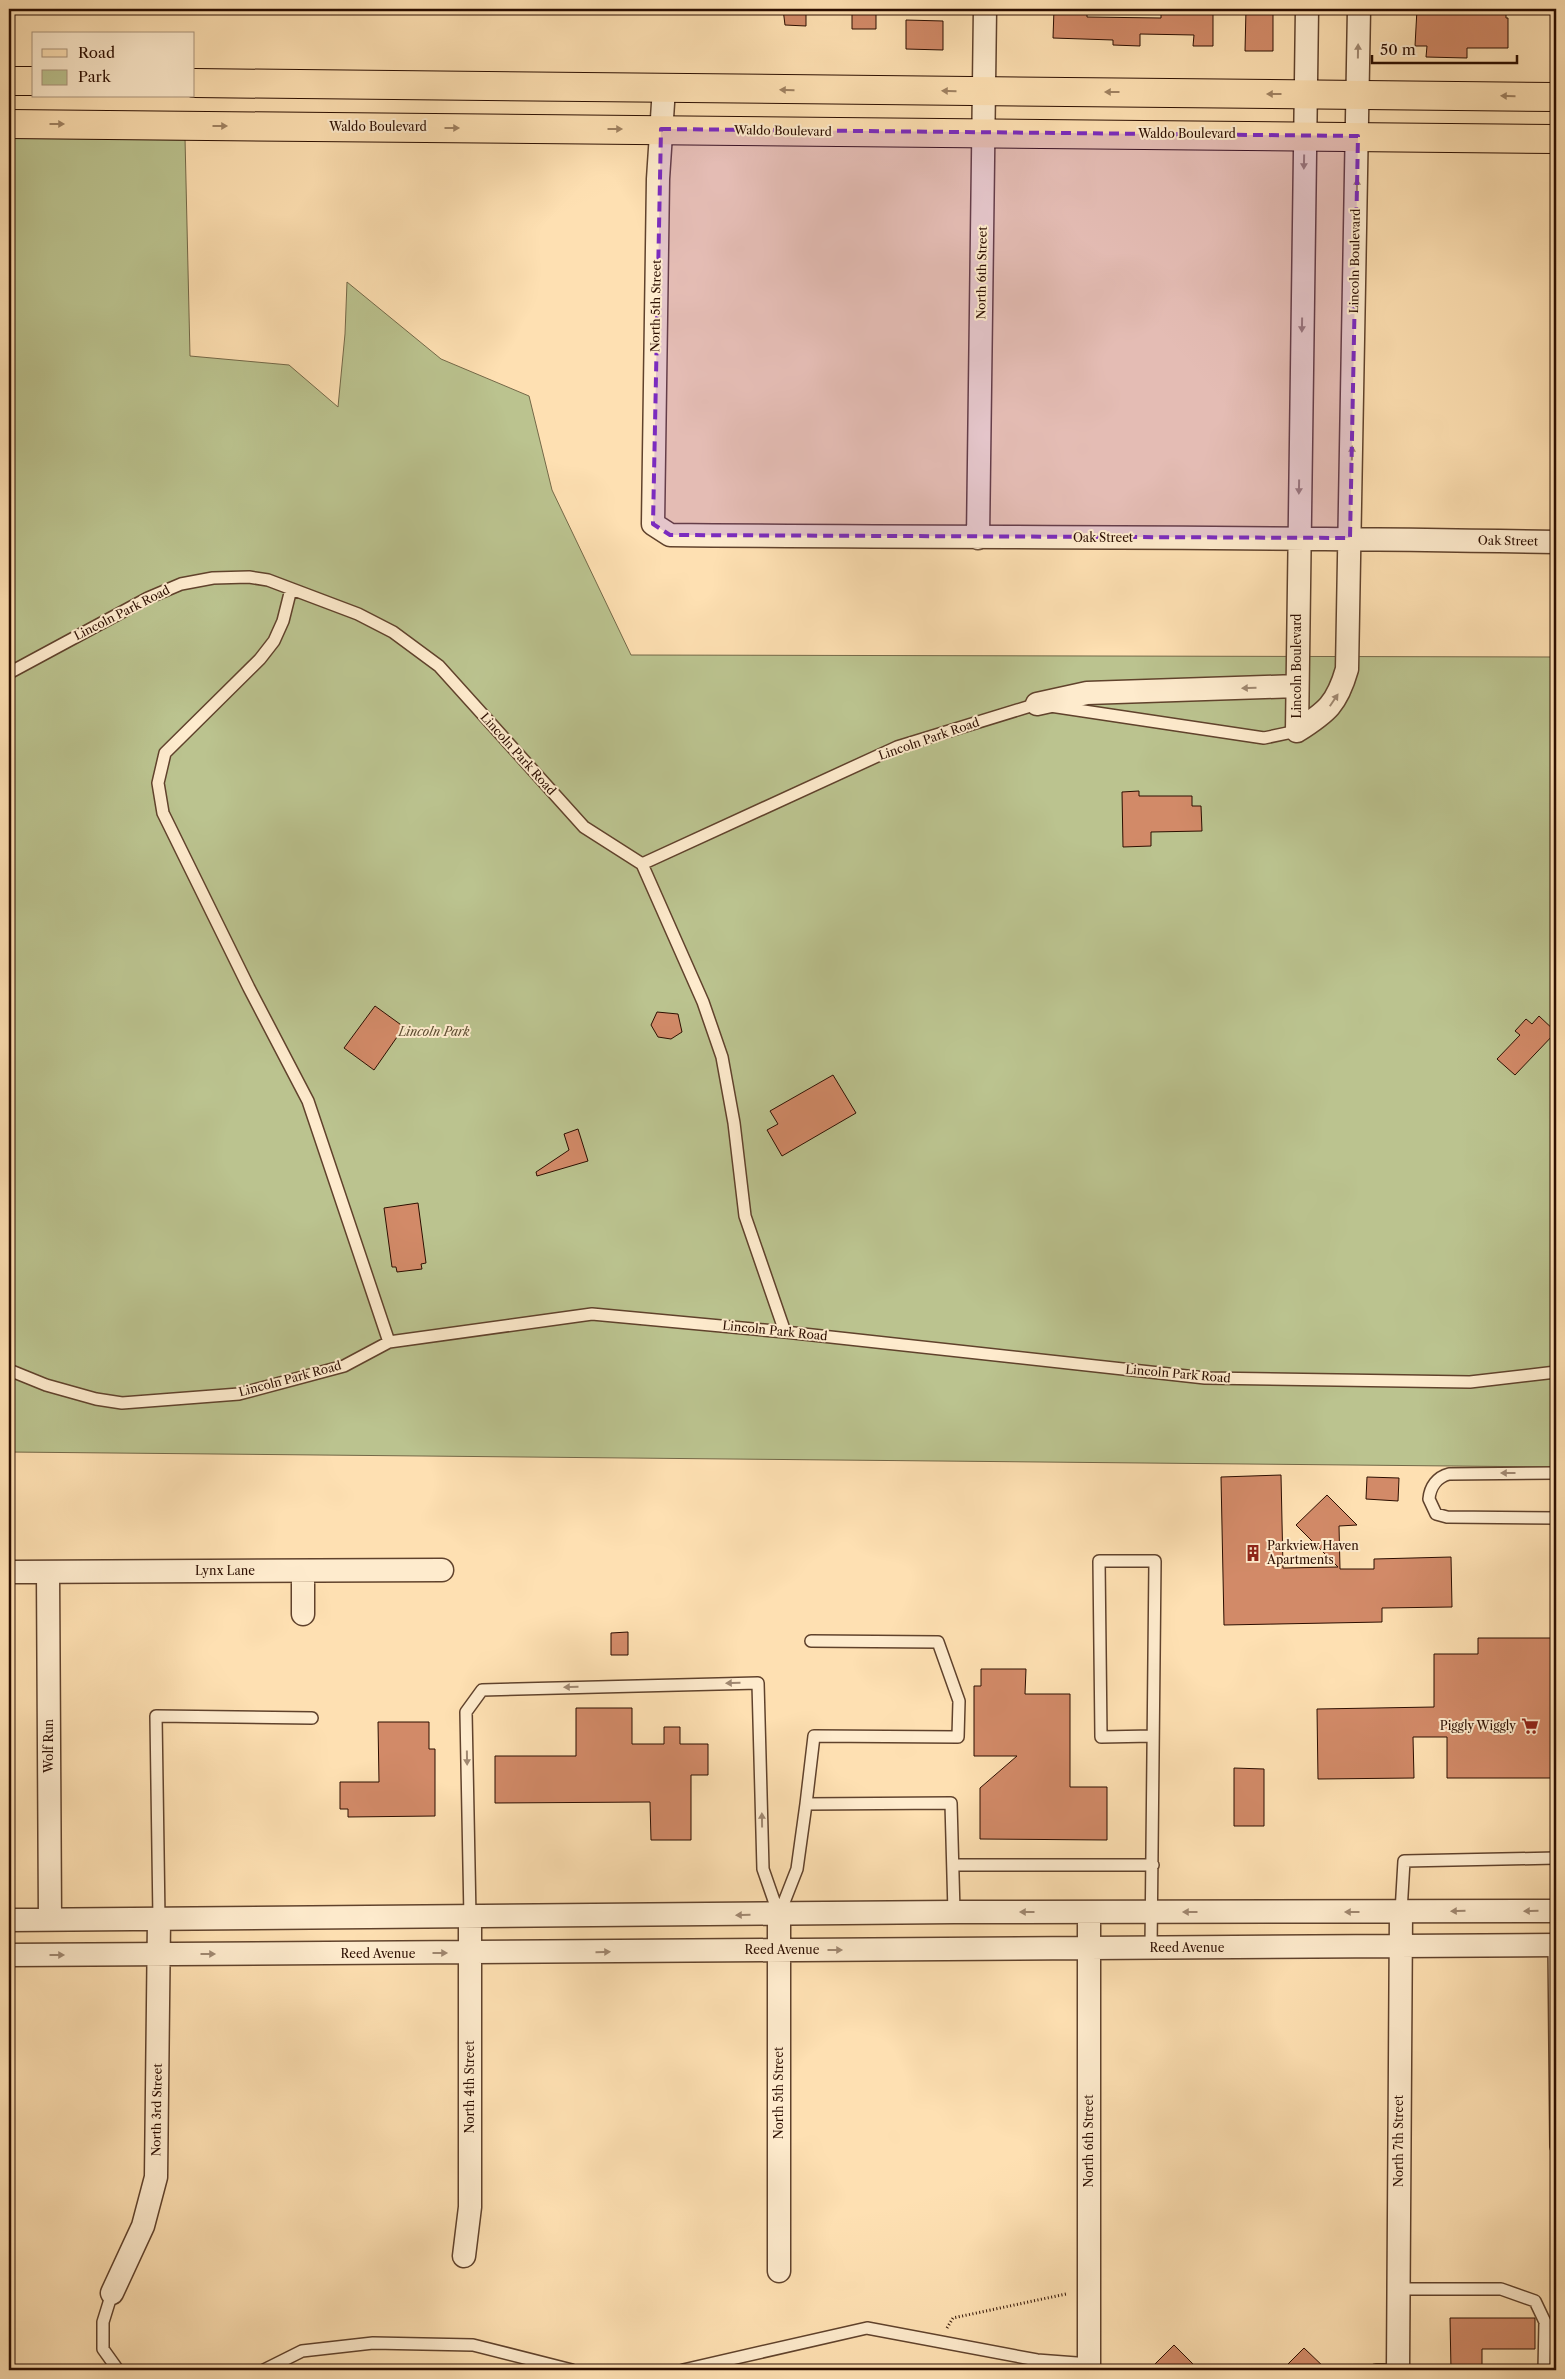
<svg xmlns="http://www.w3.org/2000/svg" width="1565" height="2379" font-family="'Libre Caslon Text',serif">
  <rect width="100%" height="100%" fill="#fee0b2"/>
  <filter id="stains"><feTurbulence type="fractalNoise" baseFrequency=".004" numOctaves="4"/><feColorMatrix values="0 0 0 0 .2 0 0 0 0 .09 0 0 0 0 .02 0 0 0 .5 -.17"/></filter>
  <radialGradient id="worn" r=".72"><stop offset=".6" stop-color="#630" stop-opacity="0"/><stop offset="1" stop-color="#630" stop-opacity=".3"/></radialGradient>
  <path fill="#bbc38f" stroke="#746848" d="M9,136L185,138L190,356L289,365L338,407L345,334L347,282L441,359L529,396L552,490L631,655L1556,657V1467L9,1452Z"/>
  <path fill="#d28a68" stroke="#2c0e00" d="M783,9H806V26L785,25Z
    M852,9H876V29H852Z
    M1054,9H1087V17L1161,18V10L1213,11V46H1193L1194,35L1140,34V46L1113,45V40L1053,38Z
    M1246,9H1273V51H1245Z
    M1417,9H1506V18H1508V48H1467V58L1426,57L1427,46H1415Z
    M906,20L943,21V50L906,49Z
    M1139,791V796H1192V806H1201L1202,831L1151,832V846L1123,847L1122,792Z
    M375,1006L404,1027L374,1070L344,1048Z
    M657,1012L678,1014L682,1032L671,1039L658,1037L651,1025Z
    M1539,1016L1556,1032L1515,1075L1497,1059L1520,1035L1515,1031L1526,1019L1532,1024Z
    M833,1075L856,1113L782,1156L767,1130L778,1124L770,1111Z
    M578,1129L588,1161L537,1176L536,1172L569,1150L564,1134Z
    M418,1203L426,1263L421,1264L422,1269L397,1272L396,1267H392L384,1208Z
    M1281,1475L1283,1568L1338,1567L1296,1525L1327,1495L1357,1525L1339,1526L1340,1569H1374V1559L1451,1557L1452,1607L1382,1608V1622L1224,1625L1221,1477Z
    M1367,1477L1399,1478L1398,1501L1366,1499Z
    M628,1632V1655H611V1633Z
    M1478,1638H1556V1778H1447V1737H1413L1414,1778L1318,1779L1317,1709L1434,1707V1654H1478Z
    M981,1669H1026L1025,1694H1070V1787H1107V1840L980,1839V1788L1017,1756H974V1686H981Z
    M576,1708H632V1744H664V1727H680V1744H708V1775H691V1840H651L650,1802L495,1803V1756H576Z
    M378,1722H429V1749H435V1816L348,1817V1809H340V1782H379Z
    M1234,1768L1264,1769V1826H1234Z
    M1450,2318H1535V2349H1482V2370H1451Z
    M1174,2345L1199,2370H1149Z
    M1304,2348L1327,2370H1282Z"/>
  <g fill="none" stroke-linecap="round" stroke-linejoin="round">
    <g stroke="#60422c" stroke-width="14">
      <path id="service" d="M291,589L283,621L274,641L260,659L165,753L158,783L163,813L249,988L308,1101L389,1342
        M9,673L148,598L181,584L213,578L249,577L268,580L358,614L393,632L439,666L584,827L642,864L897,747L1037,704L1264,738L1297,731
        M642,864L703,1002L722,1057L734,1123L745,1216L785,1332
        M9,1370L46,1385L96,1399L122,1403L239,1394L344,1366L389,1342L592,1314L785,1332L1205,1378L1470,1382L1556,1372
        M1556,1473L1449,1474C1437,1477 1430,1487 1429,1499L1436,1514L1447,1517L1556,1518
        M806,1804L814,1736L958,1737L959,1701L938,1642L811,1641
        M953,1865H1153
        M1401,1912L1404,1861L1556,1858
        M779,1915L797,1869L806,1804L951,1803L954,1912
        M470,1917L466,1712L482,1690L758,1683L763,1869L779,1915
        M159,1919L156,1716L312,1718
        M1554,1945L1556,2147
        M1151,1948L1155,1561H1099L1101,1737L1153,1736
        M1398,2289H1501L1535,2301L1545,2322L1544,2370
        M112,2293L103,2322V2349L118,2370
        M264,2370L302,2351L373,2343L473,2345L572,2370
        M683,2370L867,2328L1037,2360L1090,2364
        M1376,2370H1398"/>
    </g>
    <g stroke="#60422c" stroke-width="25">
      <path id="minor" d="M664,88L658,179L653,524L670,535C965,538 1261,536 1556,542
        M978,538L985,9
        M1037,704L1087,693L1297,686
        M1297,731C1327,712 1337,704 1347,669L1359,9
        M1297,731L1307,9
        M303,1571V1614
        M9,1572L442,1570
        M48,1572L50,1919
        M1089,1912V2370
        M9,1920L954,1912L1556,1911
        M9,1955L1556,1945
        M464,2256L470,2207V1917
        M779,2271V1915
        M112,2293L143,2226L156,2177L159,1919
        M1398,2370L1401,1912"/>
    </g>
    <g stroke="#2c0e00" stroke-width="30">
      <path id="primary" d="M9,81H34
        M194,83L1556,97
        M9,124L1556,139"/>
    </g>
    <path stroke="#2c0e00" stroke-width="3" stroke-dasharray="1 2.5" stroke-linecap="butt" d="M947,2328L953,2318L1066,2294"/>
    <use href="#service" stroke="#feebcd" stroke-width="11"/>
    <use href="#minor" stroke="#feebcd" stroke-width="22"/>
    <use href="#primary" stroke="#fee0b2" stroke-width="28"/>
  </g>
  <defs><path id="oneway-solid" d="M-6-.8H1V-3.2L6.5 0L1 3.2V.8H-6Z" transform="scale(1.25)"/></defs>
  <g fill="#a08871">
    <use href="#oneway-solid" transform="translate(1358 51) rotate(-89)"/>
    <use href="#oneway-solid" transform="translate(1304 162) rotate(91)"/>
    <use href="#oneway-solid" transform="translate(1357 186) rotate(-89)"/>
    <use href="#oneway-solid" transform="translate(1302 325) rotate(91)"/>
    <use href="#oneway-solid" transform="translate(1352 453) rotate(-89)"/>
    <use href="#oneway-solid" transform="translate(1299 487) rotate(91)"/>
    <use href="#oneway-solid" transform="translate(1249 688) rotate(178)"/>
    <use href="#oneway-solid" transform="translate(1334 700) rotate(-56)"/>
    <use href="#oneway-solid" transform="translate(1508 1473) rotate(180)"/>
    <use href="#oneway-solid" transform="translate(733 1683) rotate(178)"/>
    <use href="#oneway-solid" transform="translate(571 1687) rotate(179)"/>
    <use href="#oneway-solid" transform="translate(467 1758) rotate(89)"/>
    <use href="#oneway-solid" transform="translate(762 1820) rotate(-91)"/>
    <use href="#oneway-solid" transform="translate(1458 1911) rotate(179)"/>
    <use href="#oneway-solid" transform="translate(1531 1911) rotate(179)"/>
    <use href="#oneway-solid" transform="translate(1027 1912) rotate(180)"/>
    <use href="#oneway-solid" transform="translate(1190 1912) rotate(180)"/>
    <use href="#oneway-solid" transform="translate(1352 1912) rotate(180)"/>
    <use href="#oneway-solid" transform="translate(743 1915) rotate(179)"/>
    <use href="#oneway-solid" transform="translate(835 1950)"/>
    <use href="#oneway-solid" transform="translate(603 1952) rotate(-1)"/>
    <use href="#oneway-solid" transform="translate(440 1953)"/>
    <use href="#oneway-solid" transform="translate(208 1954)"/>
    <use href="#oneway-solid" transform="translate(57 1955)"/>
  </g>
  <g fill="#a08262">
    <use href="#oneway-solid" transform="translate(787 90) rotate(-179)"/>
    <use href="#oneway-solid" transform="translate(949 91) rotate(-179)"/>
    <use href="#oneway-solid" transform="translate(1112 92) rotate(-180)"/>
    <use href="#oneway-solid" transform="translate(1274 94) rotate(-180)"/>
    <use href="#oneway-solid" transform="translate(1508 96) rotate(-179)"/>
    <use href="#oneway-solid" transform="translate(57 124)"/>
    <use href="#oneway-solid" transform="translate(220 126)"/>
    <use href="#oneway-solid" transform="translate(452 128)"/>
    <use href="#oneway-solid" transform="translate(615 129)"/>
  </g>
  <path fill="#7b2cbf" fill-opacity="0.2" stroke="#7b2cbf" stroke-width="4" stroke-dasharray="10 6" stroke-linejoin="round" d="M661,129L1358,136L1350,538L670,535L653,524Z"/>
  <defs>
    <g id="building-bare" transform="scale(1.35)"><path d="M-4-6H4V6H1V3H-1V6H-4ZM-2.5-4.3h1.7v1.8h-1.7ZM.8-4.3h1.7v1.8H.8ZM-2.5-1h1.7V.8h-1.7ZM.8-1h1.7V.8H.8Z" fill="#8f2418" stroke="#feebcd" stroke-width="2.5" paint-order="stroke"/></g>
    <g id="supermarket-bare" transform="scale(1.35)"><path d="M-6-5.5h2.5l.6 2H6L4.5 2H-2.5L-4.4-4H-6ZM-1.5 3.2a1.3 1.3 0 1 0 .1 0ZM3 3.2a1.3 1.3 0 1 0 .1 0Z" fill="#8f2418" stroke="#feebcd" stroke-width="2.5" paint-order="stroke"/></g>
  </defs>
  <g fill-rule="evenodd">
    <use href="#building-bare" x="1253" y="1553"/>
    <use href="#supermarket-bare" x="1530" y="1726"/>
  </g>
  <g text-anchor="middle" stroke-width="4" stroke-linejoin="round" paint-order="stroke">
    <g font-size="12" fill="#2c0e00" stroke="#feebcd">
      <text x="378" y="131">Waldo Boulevard</text>
      <text transform="translate(783 131) rotate(1)" y="4">Waldo Boulevard</text>
      <text x="1187" y="138">Waldo Boulevard</text>
      <text transform="translate(1355 261) rotate(-89)" y="4">Lincoln Boulevard</text>
      <text transform="translate(982 273) rotate(-89)" y="4">North 6th Street</text>
      <text transform="translate(656 306) rotate(-89)" y="4">North 5th Street</text>
      <text x="1103" y="542">Oak Street</text>
      <text transform="translate(1508 541) rotate(1)" y="4">Oak Street</text>
      <text transform="translate(122 613) rotate(-27)" y="4">Lincoln Park Road</text>
      <text transform="translate(1297 666) rotate(-90)" y="4">Lincoln Boulevard</text>
      <text transform="translate(929 739) rotate(-19)" y="4">Lincoln Park Road</text>
      <text transform="translate(518 754) rotate(48)" y="4">Lincoln Park Road</text>
      <text transform="translate(775 1331) rotate(6)" y="4">Lincoln Park Road</text>
      <text transform="translate(1178 1374) rotate(5)" y="4">Lincoln Park Road</text>
      <text transform="translate(290 1379) rotate(-15)" y="4">Lincoln Park Road</text>
      <text x="225" y="1575">Lynx Lane</text>
      <text transform="translate(49 1746) rotate(-90)" y="4">Wolf Run</text>
      <text x="1187" y="1952">Reed Avenue</text>
      <text x="782" y="1954">Reed Avenue</text>
      <text x="378" y="1958">Reed Avenue</text>
      <text transform="translate(470 2087) rotate(-90)" y="4">North 4th Street</text>
      <text transform="translate(779 2093) rotate(-90)" y="4">North 5th Street</text>
      <text transform="translate(157 2110) rotate(-89)" y="4">North 3rd Street</text>
      <text transform="translate(1089 2141) rotate(-90)" y="4">North 6th Street</text>
      <text transform="translate(1399 2141) rotate(-90)" y="4">North 7th Street</text>
    </g>
    <g font-size="12" font-style="italic" fill="#5e4d32" stroke="#feebcd">
      <text x="434" y="1036">Lincoln Park</text>
    </g>
    <g font-size="12" fill="#2c0e00" stroke="#feebcd" text-anchor="start">
      <text x="1267" y="1550">Parkview Haven<tspan x="1267" dy="14">Apartments</tspan></text>
      <text x="1516" y="1730" text-anchor="end">Piggly Wiggly</text>
    </g>
  </g>
  <rect width="1565" height="2379" fill="none" stroke="#fee0b2" stroke-width="30"/>
  <rect x="10" y="10" width="1545" height="2359" fill="none" stroke="#2c0e00" stroke-width="2.5"/>
  <rect x="15" y="15" width="1535" height="2349" fill="none" stroke="#2c0e00"/>
  <rect x="32" y="32" width="162" height="65" fill="#feebcd" stroke="#aa937b"/>
  <rect x="42" y="49" width="25" height="8" fill="#fee0b2" stroke="#aa937b"/>
  <text x="78" y="58" font-size="15" fill="#2c0e00">Road</text>
  <rect x="42" y="70" width="25" height="15" fill="#bbc38f" stroke="#aa937b"/>
  <text x="78" y="82" font-size="15" fill="#2c0e00">Park</text>
  <path d="M1372 55v8h145v-8" fill="none" stroke="#2c0e00" stroke-width="2.5"/>
  <text x="1380" y="55" font-size="15" fill="#2c0e00" stroke="#feebcd" stroke-width="4" paint-order="stroke">50 m</text>
  <rect width="100%" height="100%" filter="url(#stains)"/>
  <rect width="100%" height="100%" fill="url(#worn)"/>
</svg>
